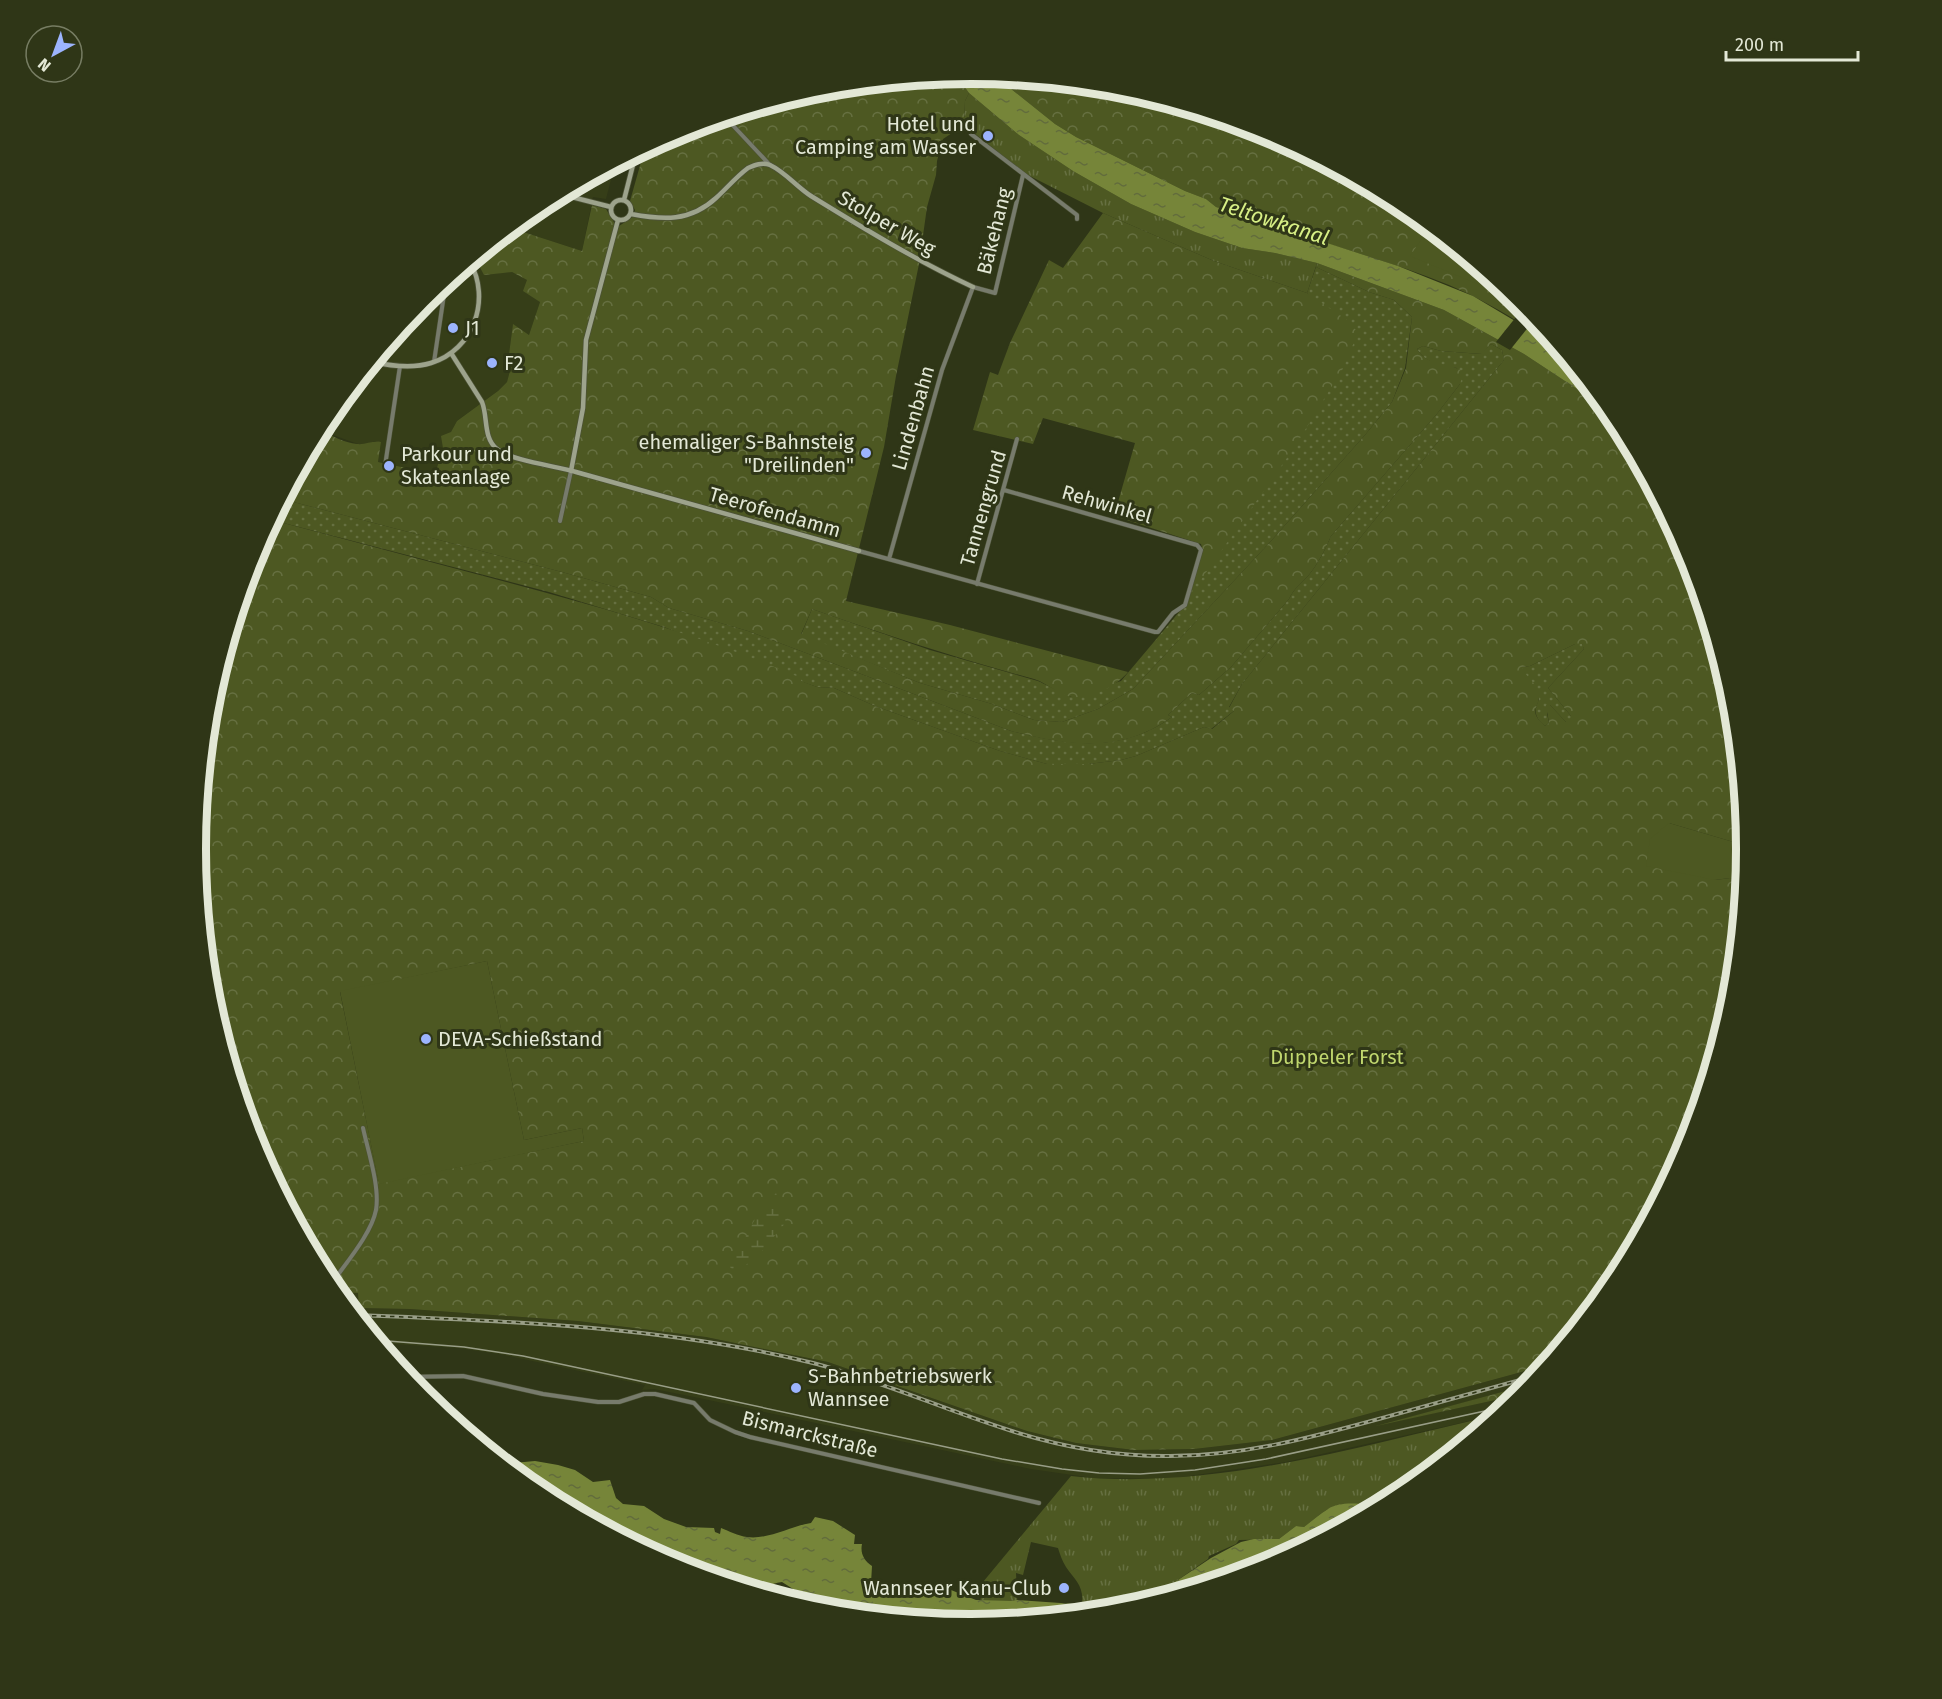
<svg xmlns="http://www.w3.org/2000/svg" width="1942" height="1699" font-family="'Fira Sans',sans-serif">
  <defs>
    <pattern id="grass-dots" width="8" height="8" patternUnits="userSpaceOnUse" patternTransform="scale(1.5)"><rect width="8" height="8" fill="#4d5822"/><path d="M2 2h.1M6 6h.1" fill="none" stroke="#667041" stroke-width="1.8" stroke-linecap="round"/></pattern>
    <pattern id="forest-crowns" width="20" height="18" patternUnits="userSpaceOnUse" patternTransform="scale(1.5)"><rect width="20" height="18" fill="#4d5822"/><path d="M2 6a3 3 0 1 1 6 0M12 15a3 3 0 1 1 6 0" fill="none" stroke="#667041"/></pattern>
    <pattern id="wetland-marsh" width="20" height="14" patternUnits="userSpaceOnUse" patternTransform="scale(1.5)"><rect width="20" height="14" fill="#4d5822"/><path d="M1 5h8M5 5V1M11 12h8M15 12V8" fill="none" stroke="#667041"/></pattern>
    <pattern id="park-tufts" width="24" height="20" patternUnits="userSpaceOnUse" patternTransform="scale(1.5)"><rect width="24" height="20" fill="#4d5822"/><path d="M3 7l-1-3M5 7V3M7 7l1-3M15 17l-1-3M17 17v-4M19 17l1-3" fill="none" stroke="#667041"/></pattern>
    <pattern id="water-ripples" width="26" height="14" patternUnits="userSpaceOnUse" patternTransform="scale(1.5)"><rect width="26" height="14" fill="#768539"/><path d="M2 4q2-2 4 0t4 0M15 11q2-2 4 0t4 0" fill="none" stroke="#626c3c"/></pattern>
  </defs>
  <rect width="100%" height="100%" fill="#2f3617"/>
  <path fill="#363e18" d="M615,164L606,199L593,197L582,251L511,228L540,204Z
    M475,258L484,274L512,272L527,280L540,302L529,335L513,325L509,354L511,367L507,382L498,391L457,421L443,447L435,474L378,462L381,442L375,441L368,444H358L319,430L326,418L423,301Z
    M335,1292L359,1293V1308L410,1309L578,1321L706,1337L828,1362L1027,1431L1076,1443L1134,1450L1194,1449L1272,1440L1547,1365L1532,1384L1392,1422L1523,1394L1501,1414L1286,1462L1169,1479L1093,1478L1031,1469L704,1399L654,1389L642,1390L645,1385L500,1354L458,1348L377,1343Z"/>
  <path fill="url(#grass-dots)" d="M1316,267L1369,292L1394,300L1412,317L1405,368L1392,402L1365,435L1271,541L1133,689L1098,709L1062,722L1034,720L992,704L920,683L801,635L812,609L930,650L1038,681L1071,697L1121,681L1185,605L1191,583L1312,298L1307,293Z
    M1491,344L1502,350L1504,360L1242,684L1229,707L1235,710L1211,729L1204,727L1136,756L1121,760L1088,764H1047L1000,751L875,706L834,688L817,687L800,681L664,627L549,592L272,520L282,499L562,572L651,597L669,608L748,631L1011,731C1069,745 1120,754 1172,717L1168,715L1192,693L1199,695L1231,667L1289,599C1294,588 1301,584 1308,576C1318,564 1325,550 1331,536L1436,415L1460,384L1457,368C1441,365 1426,364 1417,349L1423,346L1441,351L1481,354Z
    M1582,643L1584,649L1548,688L1571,716L1572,722H1566L1550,705L1547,714L1549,723L1545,726C1534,717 1534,711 1539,699L1521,667L1530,666L1575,644Z"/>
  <path fill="url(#forest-crowns)" fill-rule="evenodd" d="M956,75L969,93L965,101L964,125L943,139L937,161L936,175L927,207L919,264L896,376L884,447L846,601L950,625L1128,672C1117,686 1090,699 1072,697C1059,695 1047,683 1034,679C959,659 886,635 812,609L801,634L920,683L992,704L1034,720L1062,722L1098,709L1133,689L1271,541L1365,435L1392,402L1406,368L1412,317L1394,300L1369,292L1316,267L1317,263L1444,310L1524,354L1609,410L1616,419L1688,553L1732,698L1747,846L1669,823L1715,880L1730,878L1744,881L1732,1001L1688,1147L1616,1281L1547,1365L1272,1440L1194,1449L1134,1450L1076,1443L1027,1431L828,1362L706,1337L578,1321L410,1309L359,1308L358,1293L335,1292L326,1280L254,1146L253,1141L259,1119L243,1111L210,1001L195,849L210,698L254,552L272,520C334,536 395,553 457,569C574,600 690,630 801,678V681L817,687L834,688L875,706L1000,751L1047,764H1088L1121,760L1136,756L1204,727L1212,729L1234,711L1229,708L1242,684L1504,360L1502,350L1491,344L1482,354L1441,351L1423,346L1417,349C1428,368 1449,361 1464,372L1460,384L1436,415L1331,536C1325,550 1318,564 1308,576C1301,584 1294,588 1289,599L1231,667L1199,695L1192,693L1168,715L1172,717C1120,754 1070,746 1011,731L748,631L669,608L651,597L562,572L282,499L319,430C331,435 344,443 357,444C366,445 373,440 381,442L378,462L435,474L443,448L441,436L451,432L457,421L498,391L507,382L511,367L509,354L513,324L529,335L540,302L523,291L527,280L512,272L484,275L475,258L511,228L582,251L592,205L606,209L615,224L619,226L634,216L635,210L630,201L643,155L649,146L674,132L820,88ZM1575,644H1582L1584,649L1548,688L1571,716V722H1566L1550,705H1546L1549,723L1545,726C1525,709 1543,707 1538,691C1535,682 1525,676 1522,667L1530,666ZM487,961L524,1140L582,1128L584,1141L379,1183L340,992Z
    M995,76L1123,88L1268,133L1402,204L1520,301L1557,346C1522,324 1487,301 1449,285C1373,254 1292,236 1216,207L1206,199L1185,191L1076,137L1055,124Z
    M1103,213L1214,261L1307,293L1350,322L1358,333L1343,368L1294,448L1200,581L1191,583L1203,551L1201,544L1114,516L1135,443L1043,418L1033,444L973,430L990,372L998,375L1010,343L1049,260L1063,268Z
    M1532,1384L1523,1394L1376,1426Z"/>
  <path fill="url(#wetland-marsh)" d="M776,1193L786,1222L754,1261L733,1270L730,1267L755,1219Z"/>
  <path fill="url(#park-tufts)" d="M969,93L1019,135L1073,171L1131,204L1195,232L1242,248L1275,253L1317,263L1307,293L1214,261L1103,213L1026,174L964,125L965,101Z
    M1678,1164L1651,1215V1169Z
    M1501,1414L1402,1495L1377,1508C1365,1504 1345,1502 1333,1507C1323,1510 1313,1521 1304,1527L1296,1526L1279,1539L1239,1540L1236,1544L1209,1556L1208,1559L1172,1584L1156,1592H1147L1104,1606L1082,1603C1084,1586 1075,1580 1066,1567C1062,1561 1060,1554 1058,1548L1031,1542L1023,1575L1016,1573L1018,1617L979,1611L983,1582L1071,1476C1212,1492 1363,1445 1501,1414Z"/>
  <path fill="#4d5822" d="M1430,227L1520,301L1530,314L1492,290L1410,256Z
    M1669,823L1747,846L1744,881L1730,878L1715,880L1646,866L1650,839Z
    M487,961L524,1140L582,1128L584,1141L379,1184L340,991Z"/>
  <path fill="url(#water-ripples)" d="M971,74L995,76L1055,124L1076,137L1185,191L1206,199L1216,207L1398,266L1473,296L1557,346L1609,410L1524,354L1444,310L1317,263L1275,253L1242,248L1195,232L1131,204L1073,171L1019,135L969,93L956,75Z
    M535,1461L558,1465L575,1470L593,1482L610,1480L616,1498L623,1504L644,1506L664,1519L686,1527L714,1528L715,1532L720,1534L721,1528C729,1531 738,1536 747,1537C768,1540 791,1526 811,1523L815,1517L833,1521L855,1535L854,1544H862C860,1553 864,1561 872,1566L871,1583L877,1590H886L900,1585L941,1586L976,1600L1012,1601L1017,1600L1104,1606L1147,1592H1156L1172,1584L1211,1558L1241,1542L1254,1539H1279L1296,1526L1304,1527C1312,1521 1320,1514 1328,1509C1340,1501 1365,1503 1377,1508L1268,1567L1122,1611L971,1625L828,1611L782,1582C775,1583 768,1586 762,1585C749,1584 729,1572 719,1572L717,1579L674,1566L540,1495L503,1464Z"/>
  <path fill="#2f3617" d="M1516,317L1530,325L1510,350L1496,342Z"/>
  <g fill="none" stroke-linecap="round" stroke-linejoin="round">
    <g stroke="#4c5236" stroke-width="5">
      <path id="street" d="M725,117L770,165
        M971,134L1077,215V219
        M434,362L446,281
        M385,466L400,366
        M560,521L571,471
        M859,551L1155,632H1158L1173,613L1185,605L1201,550L1197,545L1004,490
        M889,559L942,370L973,287L995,293L1023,175
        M977,584L1017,439
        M330,1286C344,1265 371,1235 376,1210C380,1187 368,1151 363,1128
        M405,1377L463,1376L543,1394L598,1402H619L644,1394H655L694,1403L710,1420L735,1432L750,1437L1039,1503"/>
    </g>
    <g stroke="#4c5236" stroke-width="6">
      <path id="secondary" d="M560,194L611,207
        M611 210a10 10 0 1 1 20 0a10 10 0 1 1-20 0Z
        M624,200L636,153
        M631,214C663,220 690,222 716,198C727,188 736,177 748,168C755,165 762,162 770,165C785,172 797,187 811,196C863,228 917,261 973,287
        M451,353L482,402C488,417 483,438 497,449C512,461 556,466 576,472C670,498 764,524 859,551
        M372,362C391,366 412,369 431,363C474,350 491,299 470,262
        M571,471L583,408L586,340L618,220"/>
    </g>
    <use href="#street" stroke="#777b6c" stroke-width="4"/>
    <use href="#secondary" stroke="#9da38c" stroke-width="4.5"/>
    <path stroke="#999e87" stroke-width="1.5" d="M375,1340L464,1347L523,1356L1002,1459L1062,1469L1099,1473L1140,1474L1195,1470L1266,1459L1512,1405"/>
    <g stroke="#999e87" stroke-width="4">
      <path id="rail" d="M354,1315C508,1321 663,1326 813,1363C882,1381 947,1411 1015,1432C1063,1447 1114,1456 1165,1456C1241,1457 1313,1437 1386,1417C1437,1403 1487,1389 1538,1375"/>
    </g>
    <use href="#rail" stroke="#2f3617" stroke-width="1.5" stroke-dasharray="4.5" stroke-linecap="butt"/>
  </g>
  <g fill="#9cb4fd" stroke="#2f3617" stroke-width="2">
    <circle cx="988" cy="136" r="6"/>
    <circle cx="453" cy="328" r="6"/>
    <circle cx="492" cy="363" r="6"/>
    <circle cx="866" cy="453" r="6"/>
    <circle cx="389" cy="466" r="6"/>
    <circle cx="426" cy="1039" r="6"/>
    <circle cx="796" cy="1388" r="6"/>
    <circle cx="1064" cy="1588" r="6"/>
  </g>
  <g text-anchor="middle" stroke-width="6" stroke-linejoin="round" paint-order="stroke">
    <g font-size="20" fill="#e3e8d6" stroke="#2f3617" text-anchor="start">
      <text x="976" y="131" text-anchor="end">Hotel und<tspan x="976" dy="23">Camping am Wasser</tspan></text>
      <text x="465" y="335">J1</text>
      <text x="504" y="370">F2</text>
      <text x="854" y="449" text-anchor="end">ehemaliger S-Bahnsteig<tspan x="854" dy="23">"Dreilinden"</tspan></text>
      <text x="401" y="461">Parkour und<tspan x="401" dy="23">Skateanlage</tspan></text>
      <text x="438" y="1046">DEVA-Schießstand</text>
      <text x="808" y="1383">S-Bahnbetriebswerk<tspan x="808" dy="23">Wannsee</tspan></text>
      <text x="1052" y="1595" text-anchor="end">Wannseer Kanu-Club</text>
    </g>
    <g font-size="20" fill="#e3e8d6" stroke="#2f3617">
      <text transform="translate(887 223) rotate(30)" y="7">Stolper Weg</text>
      <text transform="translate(994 231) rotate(-76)" y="7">Bäkehang</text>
      <text transform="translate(913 418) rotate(-74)" y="7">Lindenbahn</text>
      <text transform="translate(1107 504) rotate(16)" y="7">Rehwinkel</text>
      <text transform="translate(983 508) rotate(-74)" y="7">Tannengrund</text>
      <text transform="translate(775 512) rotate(16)" y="7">Teerofendamm</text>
      <text transform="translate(810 1434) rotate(14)" y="7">Bismarckstraße</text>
    </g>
    <g font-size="20" fill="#c0d76e" stroke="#2f3617">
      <text x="1337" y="1064">Düppeler Forst</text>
    </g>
    <g font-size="21" font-style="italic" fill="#d7ef85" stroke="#2f3617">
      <text transform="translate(1274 221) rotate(18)" y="7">Teltowkanal</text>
    </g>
  </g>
  <path d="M0 0H1942V1699H0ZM206 849a765 765 0 1 1 1530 0a765 765 0 1 1-1530 0Z" fill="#2f3617" fill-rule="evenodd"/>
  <path fill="none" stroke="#e3e8d6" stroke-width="8" d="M206 849a765 765 0 1 1 1530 0a765 765 0 1 1-1530 0Z"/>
  <g transform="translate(54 54) rotate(221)"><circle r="28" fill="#2f3617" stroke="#777d63" stroke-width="1.5"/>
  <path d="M0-4.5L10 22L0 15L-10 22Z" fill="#9cb4fd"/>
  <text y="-9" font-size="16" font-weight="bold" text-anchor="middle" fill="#e3e8d6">N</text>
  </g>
  <path d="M1726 51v9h132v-9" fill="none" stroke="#e3e8d6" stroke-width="3"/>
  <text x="1735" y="51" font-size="18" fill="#e3e8d6" stroke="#2f3617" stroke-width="4.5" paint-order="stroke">200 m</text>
</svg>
